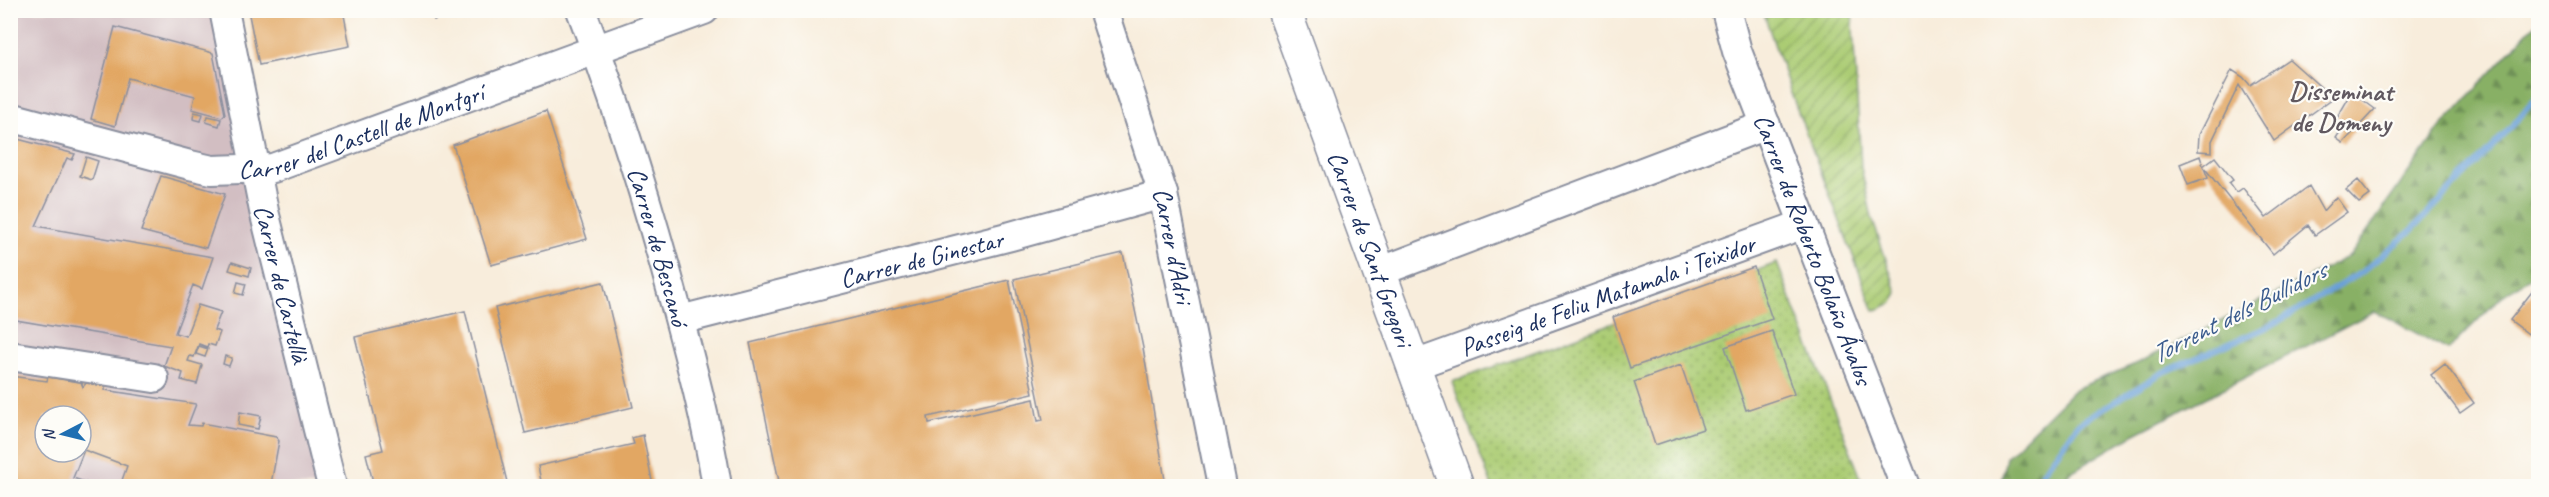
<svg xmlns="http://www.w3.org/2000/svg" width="2549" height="497" font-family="Caveat,sans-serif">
  <defs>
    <pattern id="grass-dots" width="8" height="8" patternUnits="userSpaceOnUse" patternTransform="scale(1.5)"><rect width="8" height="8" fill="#abcc73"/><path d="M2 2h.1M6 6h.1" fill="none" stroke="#8aa662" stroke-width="1.8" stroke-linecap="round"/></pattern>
    <pattern id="forest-firs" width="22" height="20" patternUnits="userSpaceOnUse" patternTransform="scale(1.5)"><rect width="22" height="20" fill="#88b065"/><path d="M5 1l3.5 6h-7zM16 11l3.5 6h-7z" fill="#6e9056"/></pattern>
    <pattern id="garden-furrows" width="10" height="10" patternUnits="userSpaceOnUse" patternTransform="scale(1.5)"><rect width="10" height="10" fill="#abcc73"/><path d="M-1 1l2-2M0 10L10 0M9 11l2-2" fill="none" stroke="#8aa662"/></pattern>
  </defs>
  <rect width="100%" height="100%" fill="#fdfcf7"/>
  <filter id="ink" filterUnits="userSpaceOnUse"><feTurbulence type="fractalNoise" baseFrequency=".0167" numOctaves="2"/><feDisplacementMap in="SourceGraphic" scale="12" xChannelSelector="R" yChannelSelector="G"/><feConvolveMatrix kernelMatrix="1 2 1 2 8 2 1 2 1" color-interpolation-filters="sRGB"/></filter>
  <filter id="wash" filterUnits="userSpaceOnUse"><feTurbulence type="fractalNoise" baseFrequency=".008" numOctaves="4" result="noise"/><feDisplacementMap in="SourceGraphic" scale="24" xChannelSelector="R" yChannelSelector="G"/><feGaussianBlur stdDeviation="1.35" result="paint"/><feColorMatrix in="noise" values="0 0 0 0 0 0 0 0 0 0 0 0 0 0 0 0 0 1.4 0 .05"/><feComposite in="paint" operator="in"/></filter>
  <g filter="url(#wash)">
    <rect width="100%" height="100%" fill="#f8eddc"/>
    <path fill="#d2bec2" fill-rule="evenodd" d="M10,11H212L320,486H11ZM45,416H81V452H45Z"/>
    <path fill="url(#grass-dots)" stroke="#637e68" stroke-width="1.5" d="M1777,263L1864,486H1492L1452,382Z"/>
    <path fill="url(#forest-firs)" stroke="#527062" stroke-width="1.5" d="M2538,21V272L2501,297L2448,350L2375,311L2131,436L2071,472L2059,486H2000L2006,457L2075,389L2138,363L2350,256L2439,129Z"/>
    <path fill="url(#garden-furrows)" stroke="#637e68" stroke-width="1.5" d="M1763,11H1852L1861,167L1872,218L1897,292L1893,303L1874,311L1792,96Z"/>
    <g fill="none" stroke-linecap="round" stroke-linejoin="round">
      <path stroke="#6aa0d7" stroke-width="6" d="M2033,486L2079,423L2162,373L2272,325L2362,272L2412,230L2513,125L2538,95"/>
    </g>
    <g id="blocks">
      <path fill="#e2a763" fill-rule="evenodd" d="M248,10H343L350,46L259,65Z
        M430,10H458V11L434,20Z
        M115,27L213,53L225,114L222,117L192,109L195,96L128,78L115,126L91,119Z
        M2289,59L2333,98L2274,141L2239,85L2212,141V152L2198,151L2199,135L2232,70L2243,77L2250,85Z
        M2352,92L2375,109L2343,143L2336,138L2342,129L2334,123Z
        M546,111L587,239L491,265L453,145Z
        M194,112L203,114L201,121L193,119Z
        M208,116L221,119L219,126L206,122Z
        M10,137L75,154L72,160L67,158L36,226L213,257L202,289L193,285L175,333L186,336L198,305L221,312L214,330L220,332L215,346L208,344L207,347L199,344L194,357L190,356L188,361L202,365L197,384L181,380L183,373L164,366L171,346L10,319Z
        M2200,156L2203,166L2215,157L2233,180L2229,183L2234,190L2237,192L2243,188L2266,218L2309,186L2323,211L2336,197L2347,212L2315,235L2308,225L2273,254L2203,166L2208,178L2188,185L2180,164Z
        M86,157L98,161L92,180L80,176Z
        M161,176L225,194L206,248L141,231Z
        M2358,180L2370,195L2359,203L2346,190Z
        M1123,253L1143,348L1166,486H780L750,343L1009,280L1033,393L928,417L929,423L1034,399L1038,421L1043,420L1014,279Z
        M232,262L251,268L249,276L229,270Z
        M1754,267L1772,319L1630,368L1613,317Z
        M238,282L246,284L243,295L235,293Z
        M603,282L633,407L525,433L495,308Z
        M2538,284V326L2531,336L2510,320Z
        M465,311L508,486H374L366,454L383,450L355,337Z
        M1772,331L1794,394L1746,410L1725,347Z
        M199,346L208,349L205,357L196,354Z
        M225,356L232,358L229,366L223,364Z
        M2445,364L2474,403L2460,413L2431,375Z
        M1681,365L1703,429L1655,445L1634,382Z
        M10,376L47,381L48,377L81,382L83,387L86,383L105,386V390L196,404L188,425L201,426L202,423L276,437L279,441L271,484L281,486H120L127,466L84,450L73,478L96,486H10ZM45,416H81V452H45Z
        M240,412L261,416L258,429L238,425Z
        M643,435L653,486H542L538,466L634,444L632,438Z"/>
    </g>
  </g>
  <g filter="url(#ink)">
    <use href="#blocks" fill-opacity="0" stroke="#8a8e9d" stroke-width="1.5"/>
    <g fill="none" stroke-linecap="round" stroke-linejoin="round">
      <g stroke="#8a8e9d" stroke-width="32">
        <g id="minor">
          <path id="s1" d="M224,10L264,211L332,486"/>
          <path id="s2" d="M581,10C617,104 647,200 673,296C690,359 707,422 717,486"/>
          <path id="s3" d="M1103,10L1163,194L1222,486"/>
          <path id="s4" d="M1726,10L1737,51L1905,486"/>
          <path id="s5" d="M10,117L190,165L212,170L273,168L704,10"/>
          <path d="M1379,272L1766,125"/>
          <path id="s6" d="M680,320L1011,236L1163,194"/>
          <path d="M10,356L154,378"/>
          <path id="s7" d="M1412,366L1804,224"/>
        </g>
      </g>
      <g stroke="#8a8e9d" stroke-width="36">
        <g id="major">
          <path id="s8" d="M1284,10L1457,486"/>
        </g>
      </g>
      <use href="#minor" stroke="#fff" stroke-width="28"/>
      <use href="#major" stroke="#fff" stroke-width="33"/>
    </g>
  </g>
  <g text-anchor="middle" stroke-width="4.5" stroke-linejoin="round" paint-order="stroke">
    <g font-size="26" fill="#1b2f5e" stroke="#fdfcf7">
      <text dy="9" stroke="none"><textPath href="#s5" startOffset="364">Carrer del Castell de Montgrí</textPath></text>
      <text dy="9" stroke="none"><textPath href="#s2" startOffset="249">Carrer de Bescanó</textPath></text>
      <text dy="9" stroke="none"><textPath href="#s3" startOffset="246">Carrer d'Adri</textPath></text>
      <text dy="9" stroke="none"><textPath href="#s8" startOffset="254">Carrer de Sant Gregori</textPath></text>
      <text dy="9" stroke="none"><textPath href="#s4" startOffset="255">Carrer de Roberto Bolaño Ávalos</textPath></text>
      <text dy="9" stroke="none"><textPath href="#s6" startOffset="249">Carrer de Ginestar</textPath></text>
      <text dy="9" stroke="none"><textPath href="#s1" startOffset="280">Carrer de Cartellà</textPath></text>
      <text dy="9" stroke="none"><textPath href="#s7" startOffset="208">Passeig de Feliu Matamala i Teixidor</textPath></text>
    </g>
    <g font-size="27" font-weight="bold" fill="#615960" stroke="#fdfcf7">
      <text x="2341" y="100">Disseminat<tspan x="2341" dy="31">de Domeny</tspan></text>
    </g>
    <g font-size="27" font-style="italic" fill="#3b5c8e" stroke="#fdfcf7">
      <text transform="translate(2238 312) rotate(-27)" y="9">Torrent dels Bullidors</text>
    </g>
  </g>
  <rect width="2549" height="497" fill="none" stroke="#fdfcf7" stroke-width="36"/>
  <g transform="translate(63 434) rotate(263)"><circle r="28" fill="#fdfcf7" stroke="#a3aaba" stroke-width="1.5"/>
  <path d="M0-4.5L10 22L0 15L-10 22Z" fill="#1f6fb2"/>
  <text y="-9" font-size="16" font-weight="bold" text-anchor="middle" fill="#1b2f5e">N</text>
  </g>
</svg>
